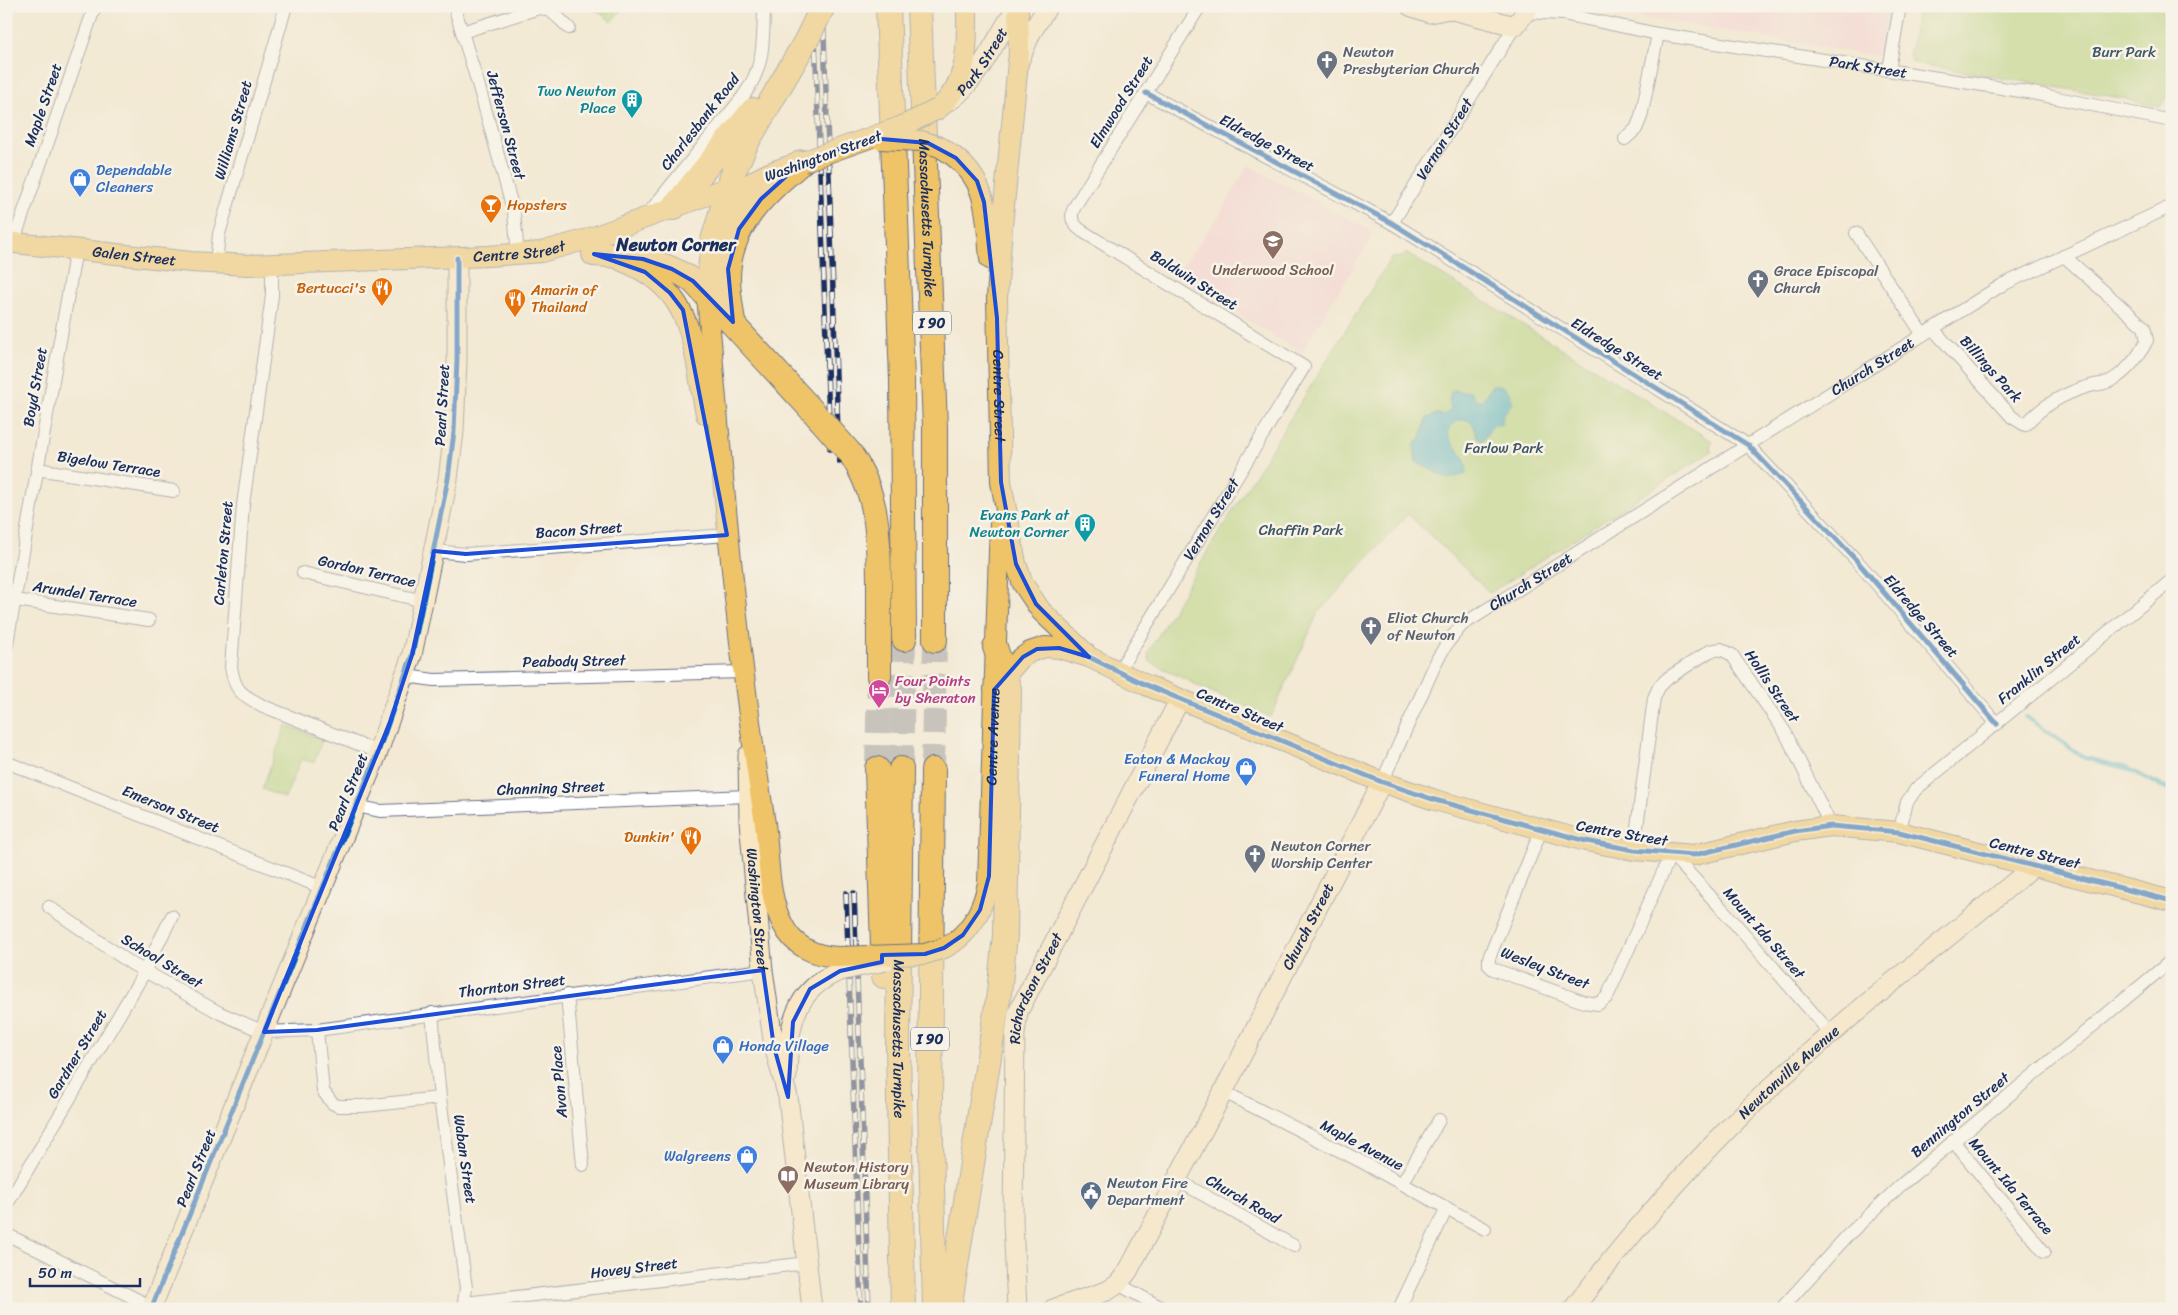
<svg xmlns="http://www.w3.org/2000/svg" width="2178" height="1315" font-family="Sriracha,sans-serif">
  <rect width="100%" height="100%" fill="#f7f3e8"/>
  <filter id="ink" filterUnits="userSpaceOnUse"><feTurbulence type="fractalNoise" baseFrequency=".02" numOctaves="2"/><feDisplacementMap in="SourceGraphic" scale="10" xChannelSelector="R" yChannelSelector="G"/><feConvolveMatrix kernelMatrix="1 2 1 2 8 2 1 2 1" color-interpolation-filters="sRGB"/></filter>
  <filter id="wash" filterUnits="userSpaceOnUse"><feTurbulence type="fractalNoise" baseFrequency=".0096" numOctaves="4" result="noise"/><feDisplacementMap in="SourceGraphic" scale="20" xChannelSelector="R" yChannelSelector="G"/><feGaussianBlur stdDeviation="1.12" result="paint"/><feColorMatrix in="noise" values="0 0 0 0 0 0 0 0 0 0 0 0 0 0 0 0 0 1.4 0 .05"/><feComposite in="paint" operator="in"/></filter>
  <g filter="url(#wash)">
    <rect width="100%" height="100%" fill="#f3e9d4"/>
    <path fill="#f6cfd8" d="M1576,6H1889L1882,49L1879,54L1875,56Z
      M1248,165L1370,230L1372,234L1371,239L1301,353L1175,276L1219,216Z"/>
    <path fill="#afd27b" stroke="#65806c" d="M591,6H624L612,22Z
      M1918,6H2172V87L2160,107L2121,98L1919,64L1913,62L1909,57Z
      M1406,253L1712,441L1710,448L1712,451L1490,593L1408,514L1318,613L1271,717L1207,690L1150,662L1148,653L1210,547L1391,258L1403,257Z
      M286,725L322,739L314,763L301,759L285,798L262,789Z"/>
    <path fill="#45aec4" stroke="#306e91" d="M1492,385C1504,384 1511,391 1512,403L1503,415L1502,424L1492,426L1483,441L1477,437L1474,426L1468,420H1458L1448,430C1449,449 1470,453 1466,474L1448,479L1416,462L1414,446L1421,437L1427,418L1437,414L1444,415L1451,409L1449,402L1451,392L1454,390L1461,392L1470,391L1475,399L1482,401Z"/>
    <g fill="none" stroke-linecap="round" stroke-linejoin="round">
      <path stroke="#45aec4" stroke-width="4.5" d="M2026,717L2085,758L2126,768L2170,790L2172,788"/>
    </g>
  </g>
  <g filter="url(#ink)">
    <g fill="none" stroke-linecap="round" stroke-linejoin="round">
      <path stroke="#c8c4bc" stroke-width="24" stroke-dasharray="24 12" stroke-linecap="butt" d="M877,769L879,676
        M901,769L904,639
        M933,770L935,640"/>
      <g stroke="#677087" stroke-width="14">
        <g id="street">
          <path d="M454,6L479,87L514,213L518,254"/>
          <path id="s1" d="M1525,12L1563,14L1658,34L2027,92L2172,121"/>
          <path d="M462,32L539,8C552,8 560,20 569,28"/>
          <path d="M1889,70L1900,6"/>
          <path d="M1146,93L1392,223L1748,445L1857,561L1997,724"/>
          <path d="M1625,139L1636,129L1641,117L1658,34"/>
          <path d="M647,215L742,98C765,67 763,43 764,6"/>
          <path id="s2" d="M1392,223L1515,26"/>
          <path d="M1856,233L1923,335"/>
          <path d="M13,243L95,6"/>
          <path d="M216,264L219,234L286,6"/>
          <path d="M272,265V296L243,505L231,667C235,692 241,694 263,706L378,752"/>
          <path d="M1933,329L2012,417L2025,425C2043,405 2064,393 2090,386C2097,384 2106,384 2112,380C2128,371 2139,356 2147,340L2144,327L2064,256"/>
          <path d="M37,469L174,491"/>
          <path d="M434,551L466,554L727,535"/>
          <path d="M303,573L424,601"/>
          <path d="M15,600L149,620"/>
          <path d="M6,649L76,249"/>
          <path id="s3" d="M1118,672L1304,367L1082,231C1072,224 1069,217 1075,206L1200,6"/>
          <path d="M406,676L434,680L743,672"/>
          <path d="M6,762L323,888"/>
          <path id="s4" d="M1382,782L1438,658L1448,642L1462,625L2002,285L2172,206"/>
          <path d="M356,806L380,811L748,796"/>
          <path d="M1542,828L1489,958V965L1493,969L1584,1002L1598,1004L1607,997L1671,854L1725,912L1832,1035"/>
          <path d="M1899,832L1907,802L1916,789L2172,580"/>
          <path d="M1634,850L1654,698L1659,687L1668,678L1710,651L1721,649L1732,655L1785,732L1831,826"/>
          <path d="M49,907L132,964L220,1013L264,1032L317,1030L763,970"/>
          <path d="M567,995L583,1165"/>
          <path d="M432,1013L440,1098L466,1288L463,1309"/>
          <path d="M317,1030L323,1091L332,1103L338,1106H363L440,1098"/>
          <path d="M1224,1092L1362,1162L1485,1229"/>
          <path d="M1953,1141L2044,1252"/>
          <path d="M1177,1180L1294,1246"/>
          <path d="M1402,1184L1439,1120"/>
          <path d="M6,1206L141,978L172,916"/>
          <path d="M6,1234L156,1309"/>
          <path d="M1118,1284L1164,1309"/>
          <path d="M465,1303L807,1263"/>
          <path d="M1399,1309L1447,1208"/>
          <path d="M1781,1309L1847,1236L1901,1185L2172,960"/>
        </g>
      </g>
      <g stroke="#677087" stroke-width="21">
        <g id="secondary">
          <path d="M1410,6L1430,13L1449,9L1515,26L1530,6"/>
          <path d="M1019,61L1031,33L1048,6"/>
          <path id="s5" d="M951,100C981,77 996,37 1018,6"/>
          <path id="s6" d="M748,755L749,821L763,970L774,1047L788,1097L812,1309"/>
          <path d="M787,1076C788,1030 792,990 840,971"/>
          <path d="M151,1309L378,752L412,655L448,479L454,432L457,360V258"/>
          <path id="s7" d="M1017,1309L1013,1221L1015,1034L1018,1012L1180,699"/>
          <path id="s8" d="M1053,1309L1107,1291L1118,1284L1128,1271L1220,1098L1382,782"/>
          <path id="s9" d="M1573,1309C1626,1239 1684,1172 1747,1110C1837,1023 1939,946 2035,865"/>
        </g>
      </g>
      <g stroke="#677087" stroke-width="22">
        <g id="primary">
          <path id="s10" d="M1018,6L1019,52L1002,226L997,298L1001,482L1016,564L1023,584L1041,611L1086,654"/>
          <path d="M938,109C970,81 967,45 967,6"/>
          <path d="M940,147C989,176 985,208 990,259"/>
          <path d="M798,163C787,167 776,170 765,175C720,196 706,248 707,295C722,470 736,644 764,817C770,852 766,893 783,925C794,947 815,956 838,957"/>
          <path id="s11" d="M6,242L191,262L249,265L488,256L541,252L588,239L740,183"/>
          <path d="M622,261C696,290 692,346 706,414"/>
          <path d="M994,689L1020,659L1030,652L1045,647L1059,648L1089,657L1146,685L1382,782L1435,800L1586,841L1634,850L1694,855L1795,831L1831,826L1899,832L2172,901"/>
          <path id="s12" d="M944,948C969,936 983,910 988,883L1000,521"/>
        </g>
      </g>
      <g stroke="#677087" stroke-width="26">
        <g id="highway">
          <path d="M888,6L902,380L904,639"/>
          <path id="s13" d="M919,6L935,427V640"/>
          <path d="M673,208L753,110"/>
          <path d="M712,244L734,170L746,144L806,41"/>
          <path d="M594,254C631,256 663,260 693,281L820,419"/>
          <path d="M733,322C731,307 728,292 728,277C729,224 766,193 802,162"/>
          <path d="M849,452C879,493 879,539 879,588C879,617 879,647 879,676"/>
          <path d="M877,769L884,976"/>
          <path id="s14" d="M901,769L898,1046L903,1309"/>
          <path d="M933,770L930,1103L935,1309"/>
          <path d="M949,1309L999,993L1005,935L1009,689L995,647"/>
        </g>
      </g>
      <use href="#street" stroke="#fff" stroke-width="12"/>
      <use href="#secondary" stroke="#f9e7c3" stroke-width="19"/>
      <use href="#primary" stroke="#efc469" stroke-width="20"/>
      <use href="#highway" stroke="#efc469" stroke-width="24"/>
      <g stroke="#1b2f5e" stroke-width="5.5">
        <path id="rail" d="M814,6L830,449
          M823,6L839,461
          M846,893L861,1309
          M854,893L869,1309"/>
      </g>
      <use href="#rail" stroke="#f7f3e8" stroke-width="4" stroke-dasharray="11" stroke-linecap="butt"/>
      <g stroke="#677087" stroke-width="21" stroke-linecap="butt">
        <path id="secondary-bridge" d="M840,971L885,961"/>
      </g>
      <g stroke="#677087" stroke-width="22" stroke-linecap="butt">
        <path id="primary-bridge" d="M880,139L921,141L940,147
          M802,162L900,127L938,109
          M838,957L925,954L944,948"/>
      </g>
      <g stroke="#677087" stroke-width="26" stroke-linecap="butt">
        <path id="highway-bridge" d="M806,41L823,6
          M820,419L849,452"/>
      </g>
      <use href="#secondary-bridge" stroke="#f9e7c3" stroke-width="19"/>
      <use href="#primary-bridge" stroke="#efc469" stroke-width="20"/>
      <use href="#highway-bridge" stroke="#efc469" stroke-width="24"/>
      <g stroke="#f7f3e8" stroke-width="8">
        <path id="cycleway" d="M1146,93L1392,223L1748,445L1857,561L1997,724
          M1089,657L1146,685L1382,782L1435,800L1586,841L1634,850L1694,855L1795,831L1831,826L1899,832L2172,901
          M151,1309L378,752L412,655L448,479L454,432L457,360V258"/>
      </g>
      <use href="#cycleway" stroke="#0057b8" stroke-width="5"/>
    </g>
  </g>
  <path d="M0 0H2178V1315H0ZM870,138L928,143L956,158L977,181L984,202L997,318L1001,482L1016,564L1036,604L1089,657L1059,648L1037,649L1023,657L994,690L989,876L980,910L963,935L944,948L925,954L882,955V962L840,971L810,989L793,1022L788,1097L774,1047L763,970L317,1030L264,1032L390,722L412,655L434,551L466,554L727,535L683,310L670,293L645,272L594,254L643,259L672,269L693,281L733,322L728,269L739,229L761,199L802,162Z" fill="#f3e9d4" fill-opacity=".55" fill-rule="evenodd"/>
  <path fill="none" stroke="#1d4ed8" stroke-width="4" stroke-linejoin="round" d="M870,138L928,143L956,158L977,181L984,202L997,318L1001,482L1016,564L1036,604L1089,657L1059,648L1037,649L1023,657L994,690L989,876L980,910L963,935L944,948L925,954L882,955V962L840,971L810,989L793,1022L788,1097L774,1047L763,970L317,1030L264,1032L390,722L412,655L434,551L466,554L727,535L683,310L670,293L645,272L594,254L643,259L672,269L693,281L733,322L728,269L739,229L761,199L802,162Z"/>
  <defs>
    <g id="church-pin" transform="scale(1.125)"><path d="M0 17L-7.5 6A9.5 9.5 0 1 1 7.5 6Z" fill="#6b7280" stroke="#f7f3e8"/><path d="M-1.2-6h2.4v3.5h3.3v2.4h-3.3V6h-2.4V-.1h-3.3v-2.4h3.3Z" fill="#fff"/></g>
    <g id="building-pin" transform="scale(1.125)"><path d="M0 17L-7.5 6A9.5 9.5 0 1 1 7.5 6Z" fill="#0f9aa8" stroke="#f7f3e8"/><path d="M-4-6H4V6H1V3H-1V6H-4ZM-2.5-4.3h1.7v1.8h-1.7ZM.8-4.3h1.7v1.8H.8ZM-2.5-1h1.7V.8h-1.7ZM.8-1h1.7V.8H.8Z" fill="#fff"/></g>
    <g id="shop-pin" transform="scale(1.125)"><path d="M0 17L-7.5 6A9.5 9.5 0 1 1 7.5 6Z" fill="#3f7fe0" stroke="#f7f3e8"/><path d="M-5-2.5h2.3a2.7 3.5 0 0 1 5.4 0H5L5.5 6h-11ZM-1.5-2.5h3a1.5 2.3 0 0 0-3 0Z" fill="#fff"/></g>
    <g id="bar-pin" transform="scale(1.125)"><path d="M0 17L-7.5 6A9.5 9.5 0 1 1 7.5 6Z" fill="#e8710a" stroke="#f7f3e8"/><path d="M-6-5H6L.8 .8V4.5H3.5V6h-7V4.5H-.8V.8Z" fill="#fff"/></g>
    <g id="school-pin" transform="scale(1.125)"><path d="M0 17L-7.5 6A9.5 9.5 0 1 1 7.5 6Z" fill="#8d6e63" stroke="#f7f3e8"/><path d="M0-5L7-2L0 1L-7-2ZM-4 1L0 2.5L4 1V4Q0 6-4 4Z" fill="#fff"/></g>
    <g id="restaurant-pin" transform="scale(1.125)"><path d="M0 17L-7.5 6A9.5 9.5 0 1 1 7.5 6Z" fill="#e8710a" stroke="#f7f3e8"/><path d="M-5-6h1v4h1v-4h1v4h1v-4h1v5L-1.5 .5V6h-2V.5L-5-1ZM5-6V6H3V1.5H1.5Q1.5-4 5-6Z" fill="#fff"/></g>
    <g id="hotel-pin" transform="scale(1.125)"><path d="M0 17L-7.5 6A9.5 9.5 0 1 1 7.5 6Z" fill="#d1479c" stroke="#f7f3e8"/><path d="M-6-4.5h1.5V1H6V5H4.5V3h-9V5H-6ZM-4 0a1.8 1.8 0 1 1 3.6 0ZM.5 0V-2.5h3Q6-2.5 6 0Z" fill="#fff"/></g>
    <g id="library-pin" transform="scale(1.125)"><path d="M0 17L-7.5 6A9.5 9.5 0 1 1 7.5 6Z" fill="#8d6e63" stroke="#f7f3e8"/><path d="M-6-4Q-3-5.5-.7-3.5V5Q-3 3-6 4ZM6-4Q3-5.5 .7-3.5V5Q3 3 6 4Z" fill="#fff"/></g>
    <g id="civic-pin" transform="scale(1.125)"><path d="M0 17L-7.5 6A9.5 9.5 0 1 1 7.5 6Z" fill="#5c6f8a" stroke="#f7f3e8"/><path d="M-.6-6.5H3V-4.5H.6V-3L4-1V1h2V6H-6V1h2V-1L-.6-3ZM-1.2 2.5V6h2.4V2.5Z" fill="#fff"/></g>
  </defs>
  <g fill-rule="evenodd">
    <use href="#church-pin" x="1327" y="61"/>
    <use href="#building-pin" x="632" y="100"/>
    <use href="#shop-pin" x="80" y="179"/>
    <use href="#bar-pin" x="491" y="205"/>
    <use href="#school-pin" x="1273" y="241"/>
    <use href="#church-pin" x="1758" y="280"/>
    <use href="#restaurant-pin" x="382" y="288"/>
    <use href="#restaurant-pin" x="515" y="299"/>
    <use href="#building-pin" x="1085" y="524"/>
    <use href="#church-pin" x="1371" y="627"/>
    <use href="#hotel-pin" x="879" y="690"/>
    <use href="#shop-pin" x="1246" y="768"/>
    <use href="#restaurant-pin" x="691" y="837"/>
    <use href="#church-pin" x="1255" y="855"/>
    <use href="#shop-pin" x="723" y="1046"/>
    <use href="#shop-pin" x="747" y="1156"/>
    <use href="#library-pin" x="788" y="1176"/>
    <use href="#civic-pin" x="1091" y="1192"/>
  </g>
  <g text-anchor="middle" stroke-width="5" stroke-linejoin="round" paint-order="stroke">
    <g fill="#f7f3e8" stroke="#5d6a87" stroke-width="1">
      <rect x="913" y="311.5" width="38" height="23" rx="4"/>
      <rect x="911" y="1027.5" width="38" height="23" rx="4"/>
    </g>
    <g font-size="14" font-weight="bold" fill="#1b2f5e">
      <text x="932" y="328">I 90</text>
      <text x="930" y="1044">I 90</text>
    </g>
    <g font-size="15" fill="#5b616d" stroke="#f7f3e8" text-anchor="start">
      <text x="1343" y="57">Newton<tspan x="1343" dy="17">Presbyterian Church</tspan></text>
      <text x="1774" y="276">Grace Episcopal<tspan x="1774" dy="17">Church</tspan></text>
      <text x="1387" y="623">Eliot Church<tspan x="1387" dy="17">of Newton</tspan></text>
      <text x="1271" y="851">Newton Corner<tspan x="1271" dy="17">Worship Center</tspan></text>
    </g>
    <g font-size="15" fill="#405865" stroke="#f7f3e8">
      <text x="2124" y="57">Burr Park</text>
      <text x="1504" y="453">Farlow Park</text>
      <text x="1301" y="535">Chaffin Park</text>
    </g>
    <g font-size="15" fill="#1b2f5e" stroke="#f7f3e8">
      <text dy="5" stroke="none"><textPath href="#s5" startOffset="50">Park Street</textPath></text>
      <text dy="5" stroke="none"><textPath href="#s1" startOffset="348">Park Street</textPath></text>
      <text transform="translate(1121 102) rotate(-58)" y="5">Elmwood Street</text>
      <text transform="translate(43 105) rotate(-71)" y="5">Maple Street</text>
      <text transform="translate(700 122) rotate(-52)" y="5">Charlesbank Road</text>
      <text transform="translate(506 125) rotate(75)" y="5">Jefferson Street</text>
      <text transform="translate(233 130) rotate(-74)" y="5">Williams Street</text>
      <text dy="5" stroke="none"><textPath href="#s2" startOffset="99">Vernon Street</textPath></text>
      <text transform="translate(1267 143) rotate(28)" y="5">Eldredge Street</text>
      <text transform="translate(823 156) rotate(-20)" y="5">Washington Street</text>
      <text dy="5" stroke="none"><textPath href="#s13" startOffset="212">Massachusetts Turnpike</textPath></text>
      <text dy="5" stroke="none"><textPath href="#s11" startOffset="515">Centre Street</textPath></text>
      <text dy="5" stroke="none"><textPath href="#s11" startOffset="129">Galen Street</textPath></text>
      <text transform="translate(1194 280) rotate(32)" y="5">Baldwin Street</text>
      <text transform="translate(1617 349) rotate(32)" y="5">Eldredge Street</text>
      <text dy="5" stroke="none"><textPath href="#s4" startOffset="662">Church Street</textPath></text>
      <text transform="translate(1991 369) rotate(48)" y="5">Billings Park</text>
      <text transform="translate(35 387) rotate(-80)" y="5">Boyd Street</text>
      <text dy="5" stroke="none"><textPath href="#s10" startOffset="391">Centre Street</textPath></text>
      <text transform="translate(442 405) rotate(-87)" y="5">Pearl Street</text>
      <text transform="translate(109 464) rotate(9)" y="5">Bigelow Terrace</text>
      <text dy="5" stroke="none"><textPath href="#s3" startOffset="179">Vernon Street</textPath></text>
      <text transform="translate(579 530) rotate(-4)" y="5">Bacon Street</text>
      <text transform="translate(223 553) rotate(-85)" y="5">Carleton Street</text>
      <text transform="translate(367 571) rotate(13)" y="5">Gordon Terrace</text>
      <text dy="5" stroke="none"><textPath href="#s4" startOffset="258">Church Street</textPath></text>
      <text transform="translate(85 594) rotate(9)" y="5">Arundel Terrace</text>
      <text transform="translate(1921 616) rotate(49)" y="5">Eldredge Street</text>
      <text transform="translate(574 661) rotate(-1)" y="5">Peabody Street</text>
      <text transform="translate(2039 669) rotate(-39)" y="5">Franklin Street</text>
      <text transform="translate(1772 686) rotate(56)" y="5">Hollis Street</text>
      <text transform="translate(1240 710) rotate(23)" y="5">Centre Street</text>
      <text dy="5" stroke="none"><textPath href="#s12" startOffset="228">Centre Avenue</textPath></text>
      <text transform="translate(551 788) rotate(-2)" y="5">Channing Street</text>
      <text transform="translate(348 792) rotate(-68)" y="5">Pearl Street</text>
      <text transform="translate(171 809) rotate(22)" y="5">Emerson Street</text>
      <text transform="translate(1622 833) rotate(10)" y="5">Centre Street</text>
      <text transform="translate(2035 853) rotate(14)" y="5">Centre Street</text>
      <text dy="5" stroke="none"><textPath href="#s6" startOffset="155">Washington Street</textPath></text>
      <text dy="5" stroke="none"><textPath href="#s8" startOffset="475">Church Street</textPath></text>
      <text transform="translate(1764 933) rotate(49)" y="5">Mount Ida Street</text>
      <text transform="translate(162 961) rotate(31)" y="5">School Street</text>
      <text transform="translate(1545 968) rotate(21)" y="5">Wesley Street</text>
      <text transform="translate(512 986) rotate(-7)" y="5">Thornton Street</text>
      <text dy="5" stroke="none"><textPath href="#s7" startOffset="325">Richardson Street</textPath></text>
      <text dy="5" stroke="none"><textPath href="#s14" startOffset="270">Massachusetts Turnpike</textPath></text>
      <text transform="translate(77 1054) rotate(-59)" y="5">Gardner Street</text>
      <text dy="5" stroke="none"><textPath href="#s9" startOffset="321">Newtonville Avenue</textPath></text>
      <text transform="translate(559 1082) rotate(-95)" y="5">Avon Place</text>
      <text transform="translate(1960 1115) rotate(-40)" y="5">Bennington Street</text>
      <text transform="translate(1362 1145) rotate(28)" y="5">Maple Avenue</text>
      <text transform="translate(465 1159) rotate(82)" y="5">Waban Street</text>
      <text transform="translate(196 1168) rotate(-68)" y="5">Pearl Street</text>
      <text transform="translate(2011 1186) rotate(50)" y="5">Mount Ida Terrace</text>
      <text transform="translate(1243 1199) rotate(30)" y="5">Church Road</text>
      <text transform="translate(634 1268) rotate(-7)" y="5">Hovey Street</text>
    </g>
    <g font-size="15" fill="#0d838f" stroke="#f7f3e8" text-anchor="end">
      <text x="616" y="96">Two Newton<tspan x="616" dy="17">Place</tspan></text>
      <text x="1069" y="520">Evans Park at<tspan x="1069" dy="17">Newton Corner</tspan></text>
    </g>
    <g font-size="15" fill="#366cbe" stroke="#f7f3e8" text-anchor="start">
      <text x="96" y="175">Dependable<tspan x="96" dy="17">Cleaners</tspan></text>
      <text x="1230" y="764" text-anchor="end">Eaton &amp; Mackay<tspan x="1230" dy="17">Funeral Home</tspan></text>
      <text x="739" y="1051">Honda Village</text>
      <text x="731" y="1161" text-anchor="end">Walgreens</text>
    </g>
    <g font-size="15" fill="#c56008" stroke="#f7f3e8" text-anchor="start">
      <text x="507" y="210">Hopsters</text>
      <text x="366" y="293" text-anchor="end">Bertucci's</text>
      <text x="531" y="295">Amarin of<tspan x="531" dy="17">Thailand</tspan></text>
      <text x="675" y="842" text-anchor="end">Dunkin'</text>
    </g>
    <g font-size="15" fill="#785e54" stroke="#f7f3e8">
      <text x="1273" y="275">Underwood School</text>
      <text x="804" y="1172" text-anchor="start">Newton History<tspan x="804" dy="17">Museum Library</tspan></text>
    </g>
    <g font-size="15" fill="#b23c85" stroke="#f7f3e8" text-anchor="start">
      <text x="895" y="686">Four Points<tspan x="895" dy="17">by Sheraton</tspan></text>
    </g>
    <g font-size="15" fill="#4e5e75" stroke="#f7f3e8" text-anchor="start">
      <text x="1107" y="1188">Newton Fire<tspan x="1107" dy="17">Department</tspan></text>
    </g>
    <g font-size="18" font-weight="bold" fill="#1b2f5e" stroke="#f7f3e8">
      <text x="676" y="251">Newton Corner</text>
    </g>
  </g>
  <rect width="2178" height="1315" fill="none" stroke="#f7f3e8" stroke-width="25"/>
  <path d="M30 1278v8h110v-8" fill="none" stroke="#1b2f5e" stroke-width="2.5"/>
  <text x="38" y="1278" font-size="15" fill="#1b2f5e" stroke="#f7f3e8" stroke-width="4" paint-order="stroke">50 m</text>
</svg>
